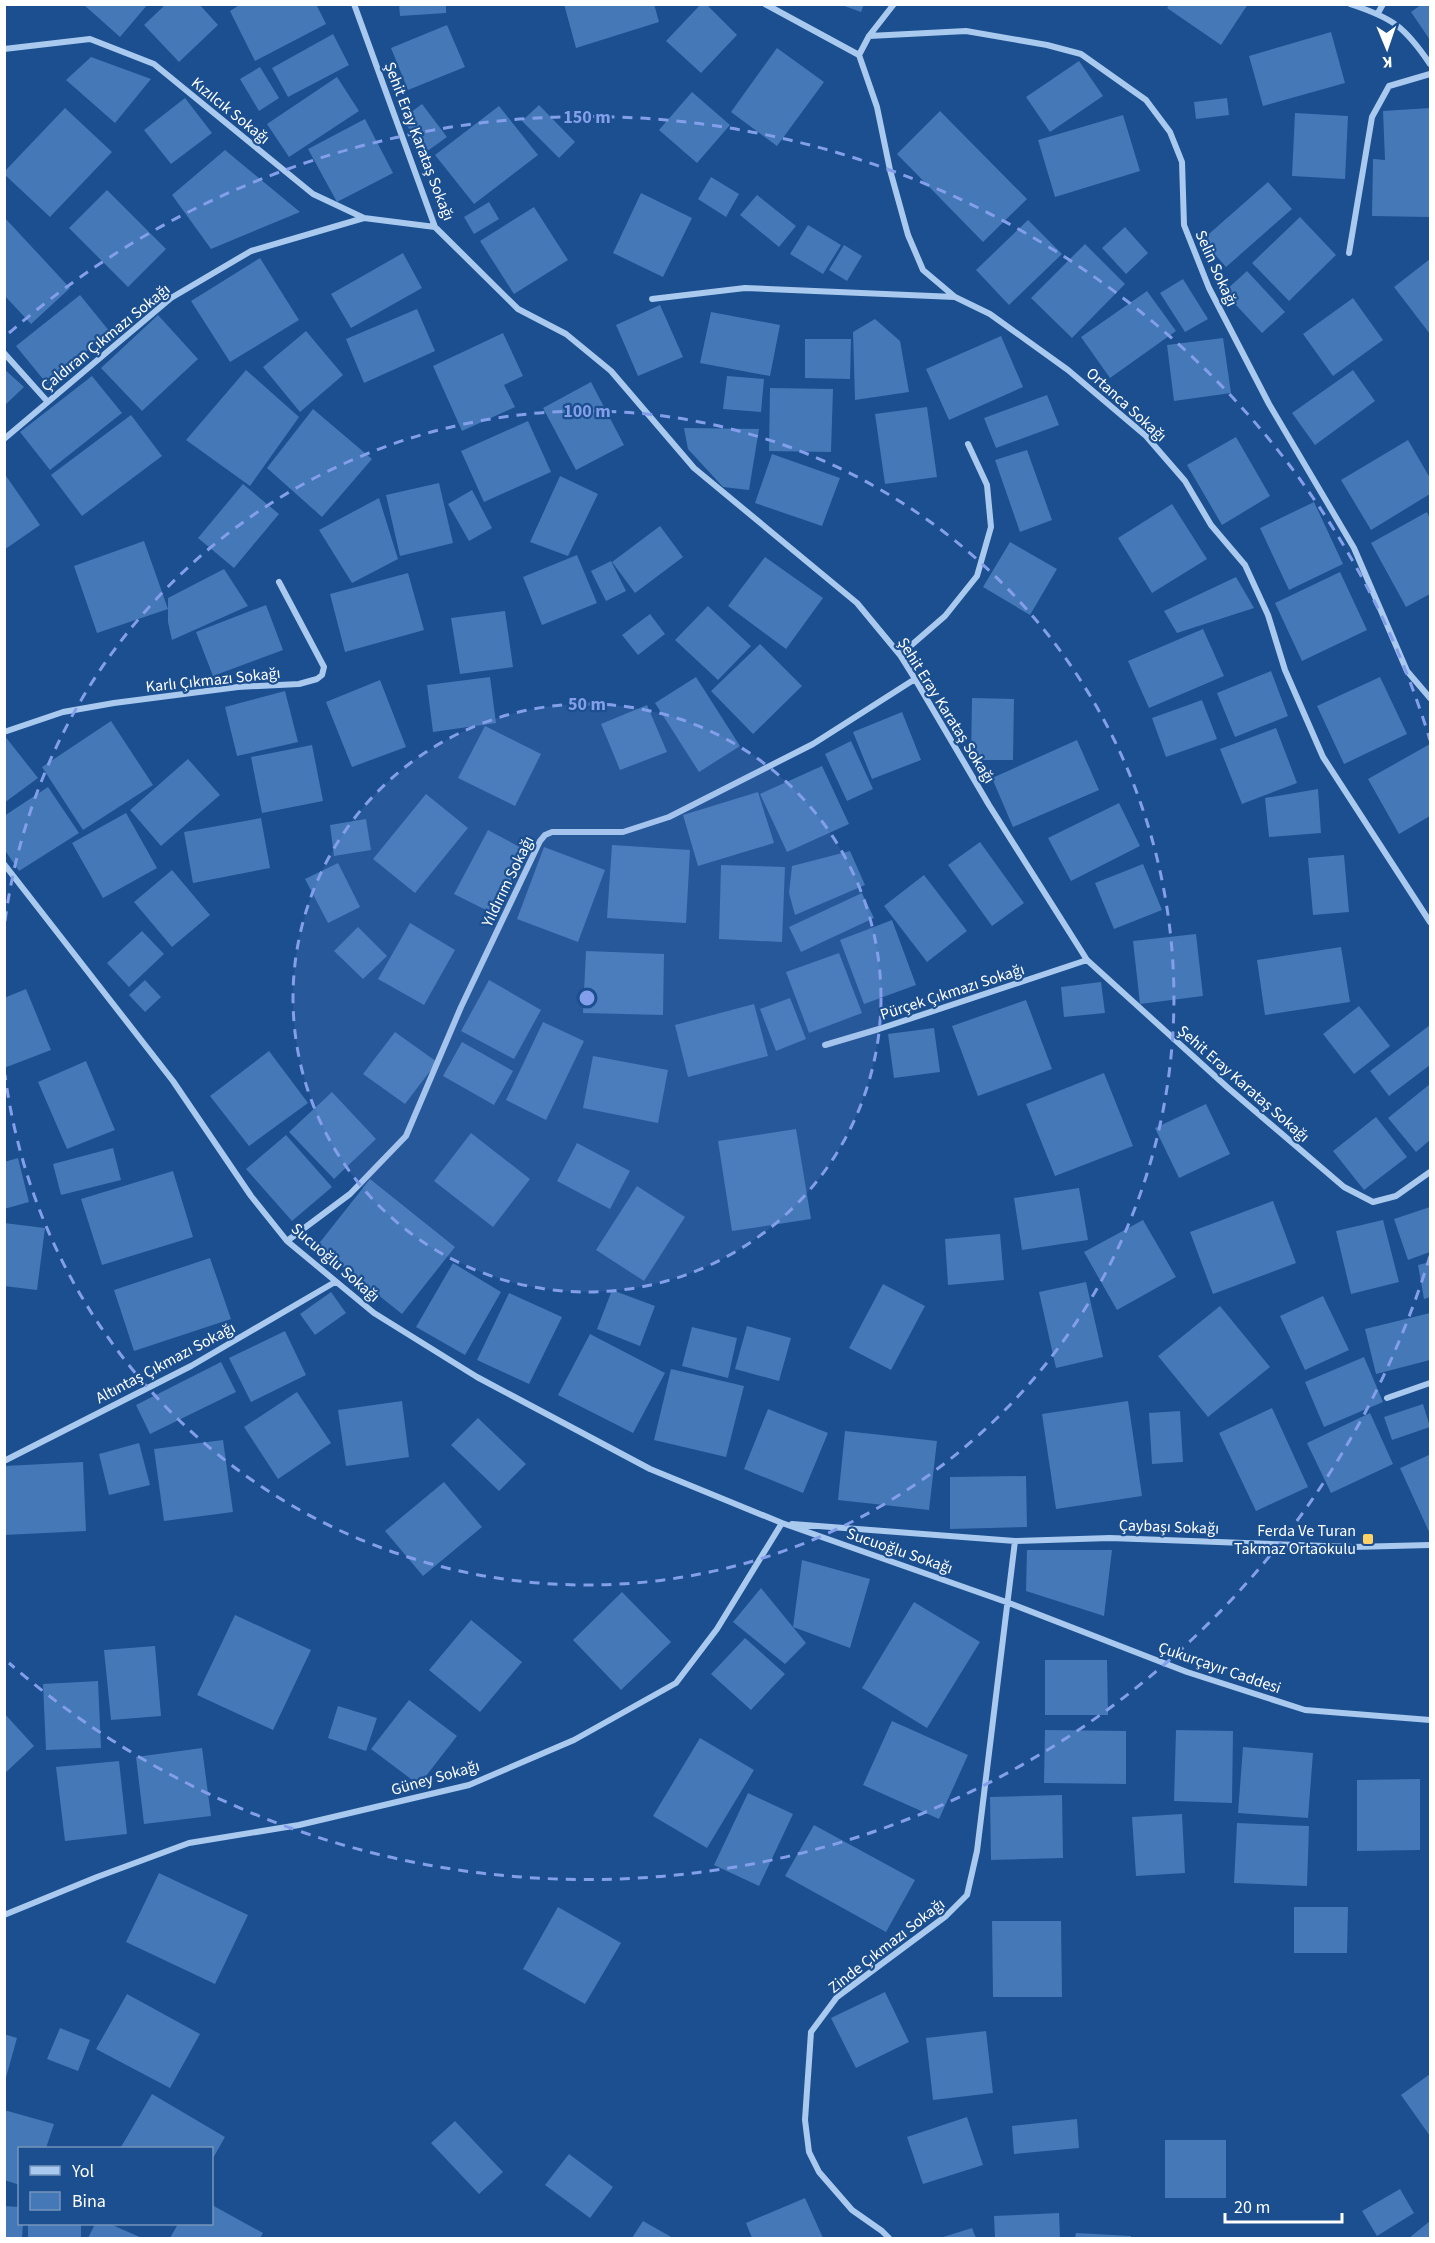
<svg xmlns="http://www.w3.org/2000/svg" width="1435" height="2243" font-family="'Source Sans 3',sans-serif">
  <rect width="100%" height="100%" fill="#1b4f8f"/>
  <path fill="#4478b7" d="M83,4H148L120,37Z
    M166,4H199L218,25L179,62L144,25Z
    M241,4H316L326,24L255,61L230,11Z
    M399,4H446V13L400,16Z
    M564,4H654L659,22L576,48Z
    M701,4H706L737,35L701,73L666,41Z
    M839,4H864L861,12Z
    M1170,4H1248L1221,45L1167,8Z
    M1422,4H1430V40L1411,12Z
    M447,25L465,67L408,90L391,48Z
    M1331,32L1345,83L1263,106L1249,56Z
    M333,34L349,65L288,97L272,68Z
    M777,48L824,82L777,146L731,112Z
    M91,57L151,79L115,123L66,80Z
    M1079,61L1103,96L1050,132L1026,97Z
    M260,67L279,98L259,111L240,79Z
    M337,77L359,111L289,157L267,124Z
    M692,92L730,125L697,163L659,130Z
    M185,98L212,133L171,164L144,130Z
    M1227,98L1229,115L1196,119L1194,102Z
    M422,104L447,137L426,152L402,119Z
    M539,105L575,142L559,158L522,121Z
    M499,106L538,155L474,204L435,155Z
    M65,108L112,152L50,217L4,174V172Z
    M1430,108L1429,217L1372,216L1373,159L1385,160L1383,111Z
    M940,111L1027,199L983,242L897,154Z
    M1295,113L1348,116L1345,179L1292,176Z
    M1123,115L1140,171L1055,197L1038,140Z
    M365,119L393,173L337,202L308,149Z
    M225,150L300,212L211,249L172,195Z
    M711,177L739,194L726,217L698,199Z
    M1268,182L1292,209L1226,267L1202,240Z
    M107,190L166,249L128,287L69,228Z
    M641,193L692,218L663,277L613,253Z
    M757,195L796,226L779,247L740,215Z
    M489,202L499,219L474,234L464,217Z
    M534,207L568,260L514,294L480,241Z
    M4,217L70,288L31,324L4,295Z
    M1300,217L1336,255L1289,301L1252,263Z
    M1028,220L1062,254L1009,305L976,270Z
    M808,225L841,245L823,274L790,254Z
    M1125,227L1148,253L1126,274L1102,248Z
    M1085,244L1125,284L1072,338L1031,298Z
    M844,245L862,256L847,281L829,270Z
    M403,253L422,288L351,328L331,294Z
    M260,258L299,320L230,362L191,301Z
    M1430,259V334L1394,287Z
    M1247,271L1285,312L1262,333L1224,292Z
    M1183,279L1208,319L1185,332L1160,293Z
    M1147,291L1176,331L1110,378L1081,337Z
    M80,295L110,332L47,384L16,346Z
    M1353,298L1383,340L1333,376L1303,334Z
    M660,305L683,357L638,376L616,325Z
    M417,309L435,351L364,383L346,339Z
    M711,312L780,325L770,376L700,363Z
    M158,315L198,359L142,411L101,368Z
    M875,319L900,341L909,392L855,400L853,332Z
    M306,331L343,375L300,412L263,367Z
    M503,333L523,376L504,385L515,407L462,431L433,366Z
    M1001,336L1023,387L949,420L926,369Z
    M1223,338L1231,393L1174,401L1167,345Z
    M805,339H851L850,379L805,378Z
    M4,369L24,387L4,406Z
    M246,370L299,417L250,486L186,440Z
    M1353,370L1375,401L1315,445L1292,413Z
    M92,376L122,413L50,470L20,432Z
    M727,376L764,379L761,412L723,409Z
    M591,382L624,445L576,470L543,408Z
    M770,388L833,389L831,452L769,451Z
    M1047,395L1059,425L996,448L984,418Z
    M927,407L937,477L885,484L875,414Z
    M313,409L372,459L322,517L267,468Z
    M131,415L162,456L82,516L51,475Z
    M528,421L551,472L484,502L461,451Z
    M684,428L759,429L749,490L723,487L688,449Z
    M1236,437L1270,496L1222,525L1187,465Z
    M1408,440L1430,478V494L1371,530L1341,480Z
    M1027,450L1052,520L1020,532L995,460Z
    M772,454L840,478L822,526L755,503Z
    M4,473L40,525L4,550Z
    M560,476L598,494L568,556L530,542Z
    M439,483L453,543L400,556L386,495Z
    M243,484L279,514L234,568L198,538Z
    M472,490L492,528L469,541L448,504Z
    M379,498L398,559L352,583L319,530Z
    M1314,502L1343,564L1289,590L1260,528Z
    M1172,504L1207,559L1152,593L1118,538Z
    M1427,512L1430,519V594L1406,607L1371,543Z
    M660,526L683,557L635,593L612,562Z
    M144,541L168,609L97,633L74,566Z
    M1010,542L1057,569L1030,615L983,587Z
    M577,555L597,603L542,625L523,577Z
    M765,557L823,598L786,649L728,606Z
    M611,561L626,591L606,601L591,571Z
    M224,569L248,606L172,640L168,622V598Z
    M1340,572L1367,630L1302,661L1275,603Z
    M408,573L424,630L345,652L330,594Z
    M1236,577L1254,608L1177,633L1164,611Z
    M266,605L283,650L213,676L196,632Z
    M708,606L751,646L718,680L675,640Z
    M505,611L513,667L460,674L451,618Z
    M650,614L665,634L638,655L622,635Z
    M1203,629L1224,676L1149,708L1128,661Z
    M760,644L802,686L753,734L711,691Z
    M1271,671L1288,716L1235,737L1217,693Z
    M490,677L496,723L433,732L427,685Z
    M696,677L740,746L699,772L655,703Z
    M1380,677L1407,734L1344,764L1317,706Z
    M380,680L406,747L352,767L326,702Z
    M285,691L298,742L237,756L225,707Z
    M972,698L1014,699L1013,760H971Z
    M1202,700L1217,739L1166,757L1152,718Z
    M647,705L667,752L620,770L601,724Z
    M902,712L921,760L872,779L853,732Z
    M111,721L153,785L83,830L42,767Z
    M485,726L541,754L515,806L458,778Z
    M1276,728L1297,783L1242,804L1220,749Z
    M4,735L38,778L4,803Z
    M1077,740L1099,790L1013,827L992,778Z
    M851,741L873,789L847,801L825,754Z
    M1430,744V816L1399,834L1368,779Z
    M312,745L323,801L262,813L251,757Z
    M188,759L220,795L161,846L130,810Z
    M822,766L849,824L787,852L760,794Z
    M48,787L79,833L19,871L4,849V816Z
    M1318,789L1321,833L1269,837L1265,798Z
    M758,792L774,843L698,866L683,815Z
    M426,794L468,828L415,893L373,859Z
    M1119,803L1140,846L1071,881L1048,838Z
    M126,813L157,868L103,898L72,843Z
    M261,818L270,868L193,883L184,832Z
    M366,819L371,850L334,856L330,825Z
    M488,830L527,851L494,914L454,894Z
    M980,842L1024,903L992,926L948,865Z
    M612,845L690,850L686,923L607,918Z
    M544,847L605,870L578,942L517,919Z
    M850,851L865,885L795,915L789,893L792,866Z
    M1344,855L1349,912L1313,915L1308,858Z
    M338,863L360,907L328,923L305,879Z
    M1143,864L1162,910L1114,929L1095,883Z
    M721,865L785,867L782,942L719,939Z
    M172,870L210,915L172,947L134,902Z
    M924,875L967,931L927,962L884,906Z
    M862,893L874,918L801,952L789,927Z
    M892,920L916,985L864,1004L840,940Z
    M410,923L455,950L424,1005L378,979Z
    M358,927L387,956L363,979L334,951Z
    M142,931L164,954L129,987L107,963Z
    M1196,934L1203,996L1140,1004L1133,941Z
    M1341,947L1350,1002L1265,1015L1257,960Z
    M586,951L664,954L663,1015L583,1013Z
    M839,953L862,1013L809,1033L786,972Z
    M145,980L161,997L145,1012L129,995Z
    M489,980L541,1010L514,1059L461,1031Z
    M1101,982L1105,1013L1064,1017L1061,987Z
    M26,989L51,1050L4,1068V998Z
    M790,998L806,1039L776,1051L760,1009Z
    M1026,1000L1052,1069L978,1096L952,1026Z
    M754,1004L768,1056L688,1077L675,1025Z
    M1359,1006L1390,1046L1354,1074L1323,1034Z
    M543,1022L584,1041L546,1120L506,1100Z
    M1430,1025V1065L1389,1096L1370,1071Z
    M934,1028L940,1072L894,1078L888,1034Z
    M395,1032L437,1062L405,1104L363,1074Z
    M462,1042L513,1071L494,1105L443,1076Z
    M269,1051L308,1103L249,1146L210,1096Z
    M593,1056L668,1070L658,1123L583,1108Z
    M86,1061L115,1130L67,1149L38,1082Z
    M1104,1073L1133,1146L1055,1176L1026,1104Z
    M1430,1084V1140L1416,1152L1388,1118Z
    M332,1092L376,1139L334,1179L289,1132Z
    M1206,1104L1230,1154L1179,1178L1155,1128Z
    M1376,1117L1407,1157L1364,1190L1333,1151Z
    M796,1129L811,1219L732,1231L718,1141Z
    M471,1133L530,1179L493,1227L434,1181Z
    M286,1135L332,1187L292,1221L246,1169Z
    M577,1143L630,1171L610,1209L557,1181Z
    M113,1148L121,1180L61,1195L53,1164Z
    M18,1158L29,1202L4,1209V1162Z
    M173,1171L193,1237L102,1265L81,1199Z
    M370,1179L455,1247L402,1314L317,1246Z
    M637,1186L685,1217L644,1281L596,1250Z
    M1079,1188L1088,1240L1022,1250L1014,1198Z
    M1273,1201L1296,1263L1213,1294L1190,1232Z
    M1430,1207V1252L1408,1260L1394,1219Z
    M1143,1220L1176,1277L1117,1310L1084,1252Z
    M1383,1220L1399,1282L1351,1294L1336,1231Z
    M4,1223L45,1228L37,1290L4,1286Z
    M1000,1234L1004,1280L948,1285L945,1239Z
    M210,1258L231,1319L134,1351L114,1290Z
    M1430,1262V1297L1424,1299L1418,1265Z
    M453,1263L501,1292L465,1355L416,1327Z
    M1086,1282L1103,1357L1056,1368L1039,1292Z
    M883,1284L925,1306L891,1370L849,1348Z
    M612,1290L655,1306L640,1346L597,1329Z
    M331,1292L346,1313L315,1335L300,1314Z
    M509,1293L562,1317L529,1384L477,1360Z
    M1323,1296L1349,1350L1305,1370L1280,1316Z
    M1220,1306L1270,1367L1208,1417L1158,1356Z
    M1430,1313V1360L1376,1374L1365,1329Z
    M747,1326L791,1338L779,1381L735,1369Z
    M692,1327L737,1338L728,1378L682,1366Z
    M285,1331L306,1375L251,1402L229,1358Z
    M590,1334L665,1373L633,1433L558,1395Z
    M1364,1357L1383,1402L1324,1427L1305,1382Z
    M221,1362L236,1392L150,1434L136,1405Z
    M671,1369L744,1386L726,1457L654,1440Z
    M297,1392L331,1443L278,1479L244,1427Z
    M402,1401L409,1457L346,1466L338,1410Z
    M1128,1401L1142,1496L1056,1509L1042,1414Z
    M1423,1404L1430,1427L1392,1440L1384,1417Z
    M1272,1408L1308,1487L1256,1511L1219,1433Z
    M768,1409L828,1433L803,1493L744,1469Z
    M1180,1411L1183,1462L1152,1464L1149,1413Z
    M1370,1413L1393,1464L1331,1493L1307,1443Z
    M478,1418L526,1464L499,1491L451,1445Z
    M845,1431L937,1441L929,1510L838,1500Z
    M223,1440L233,1512L164,1521L154,1449Z
    M139,1443L150,1485L109,1495L99,1454Z
    M1429,1455L1430,1458V1534L1400,1468Z
    M83,1462L86,1531L4,1535V1466Z
    M1026,1476L1027,1527L950,1529V1477Z
    M444,1482L482,1527L423,1576L385,1531Z
    M1027,1550H1112L1104,1616L1026,1591Z
    M802,1560L870,1579L850,1648L793,1627Z
    M761,1588L806,1643L785,1664L733,1622Z
    M622,1592L671,1642L621,1690L573,1640Z
    M914,1602L980,1642L927,1728L862,1688Z
    M235,1615L311,1650L273,1730L197,1695Z
    M471,1620L522,1662L480,1712L429,1670Z
    M745,1638L785,1674L751,1710L711,1674Z
    M155,1646L161,1716L111,1720L104,1650Z
    M1045,1660H1107L1108,1715H1045Z
    M98,1681L101,1748L46,1750L43,1684Z
    M409,1700L457,1736L419,1785L371,1749Z
    M338,1706L377,1718L366,1751L328,1738Z
    M4,1713L34,1746L4,1774Z
    M892,1721L968,1755L939,1819L863,1785Z
    M1045,1730L1126,1731V1784L1044,1783Z
    M1176,1730L1233,1731L1232,1803L1174,1801Z
    M700,1738L754,1770L707,1848L653,1816Z
    M1243,1747L1313,1753L1308,1818L1238,1813Z
    M202,1748L211,1816L144,1824L136,1757Z
    M119,1761L127,1834L65,1841L56,1767Z
    M1420,1779V1850L1357,1851V1780Z
    M748,1793L793,1814L759,1886L714,1865Z
    M1062,1795L1063,1858L991,1860L990,1797Z
    M1182,1814L1185,1873L1136,1876L1132,1817Z
    M1237,1823L1309,1826L1307,1886L1234,1883Z
    M814,1825L915,1880L886,1932L785,1876Z
    M159,1873L248,1915L215,1984L126,1942Z
    M558,1907L621,1943L585,2004L523,1969Z
    M1294,1907H1348L1347,1953H1294Z
    M992,1921H1061L1062,1997H993Z
    M885,1992L909,2042L856,2068L831,2018Z
    M127,1994L200,2034L170,2088L96,2049Z
    M60,2028L90,2040L78,2071L47,2059Z
    M986,2031L993,2093L933,2100L926,2038Z
    M4,2034L17,2038L5,2081H4Z
    M1430,2074V2136L1401,2095Z
    M152,2094L225,2137L212,2160V2148L121,2147Z
    M4,2110L54,2124L46,2148H20V2185L4,2180Z
    M967,2117L983,2165L923,2184L907,2137Z
    M1077,2119L1079,2148L1014,2154L1012,2126Z
    M455,2121L503,2172L479,2194L431,2143Z
    M1165,2140H1226V2198H1165Z
    M569,2154L613,2187L590,2218L545,2185Z
    M1400,2189L1414,2213L1377,2236L1362,2211Z
    M805,2198L823,2238H752L746,2223Z
    M212,2205L263,2233L260,2238H170L178,2224H212Z
    M4,2206L20,2207V2224H23L22,2238H4Z
    M1059,2213L1060,2238H995L994,2216Z
    M643,2221L673,2238H632Z
    M1430,2221V2238H1409Z
    M28,2224H81V2238H28Z
    M95,2224H110L142,2238H88Z
    M972,2228L976,2238H940Z
    M1076,2233L1131,2236V2238H1075Z"/>
  <g fill="none" stroke-linecap="round" stroke-linejoin="round">
    <path stroke="#a9c9ee" stroke-width="6" d="M354,4L435,227L518,309L566,334L611,371L694,468L857,603L900,655L915,679L989,805L1087,960L1227,1087L1344,1187L1373,1202L1396,1196L1430,1172
      M765,4L859,55
      M894,4L869,36L859,55L877,107L890,170L908,235L923,270L955,297L990,314L1068,370L1146,436L1185,481L1211,525L1245,565L1268,615L1285,670L1323,757L1430,922
      M1350,4C1393,18 1405,27 1430,64
      M1378,13L1383,4
      M869,36L966,31L1047,45L1081,54L1146,100L1170,132L1182,162L1184,225L1209,288L1269,404L1354,548L1407,671L1430,698
      M4,49L90,39L154,64L313,194L364,218L435,227
      M1349,253L1372,117L1389,86L1430,74
      M652,299L745,288L955,297
      M4,353L47,401
      M4,439L171,298L251,251L364,218
      M900,655L945,616L977,576L991,527L987,485L968,444
      M4,732L63,712L114,703L238,687L299,684L317,679L322,675L324,667L279,582
      M4,864L173,1081L251,1196L287,1241L374,1313L477,1377L650,1469L782,1523L1009,1603L1187,1672L1305,1710L1430,1720
      M825,1045L879,1029L1087,960
      M287,1241L350,1194L406,1136L461,1007L540,841L545,835L552,832H623L669,817L813,744L915,679
      M1387,1398L1430,1383
      M4,1461L191,1366L335,1282
      M792,1524L1015,1541L1110,1538L1353,1547L1430,1545
      M4,1915L97,1877L189,1843L299,1825L469,1785L574,1740L676,1683L717,1629L782,1523
      M889,2238L882,2231L852,2210L819,2172L809,2152L805,2120L811,2032L837,1997L946,1916L967,1895L977,1851L1015,1541"/>
  </g>
  <circle cx="587" cy="998" r="294" fill="#839eea" fill-opacity=".12"/>
  <g fill="none" stroke="#839eea" stroke-width="3" stroke-dasharray="10 8">
    <circle cx="587" cy="998" r="294"/>
    <path d="M5 921A587 587 0 1 1 5 1075"/>
    <path d="M1430 1256A881 881 0 0 1 9 1663M9 333A881 881 0 0 1 1430 740"/>
  </g>
  <rect fill="#ffd166" stroke="#1b4f8f" stroke-width="2" x="1362" y="1533" width="12" height="12" rx="3"/>
  <g text-anchor="middle" stroke-width="4.5" stroke-linejoin="round" paint-order="stroke">
    <g font-size="16" fill="#fff" stroke="#1b4f8f">
      <text transform="translate(231 110) rotate(39)" y="6">Kızılcık Sokağı</text>
      <text transform="translate(420 141) rotate(69)" y="6">Şehit Eray Karataş Sokağı</text>
      <text transform="translate(1217 268) rotate(66)" y="6">Selin Sokağı</text>
      <text transform="translate(105 337) rotate(-39)" y="6">Çaldıran Çıkmazı Sokağı</text>
      <text transform="translate(1127 404) rotate(42)" y="6">Ortanca Sokağı</text>
      <text transform="translate(213 679) rotate(-6)" y="6">Karlı Çıkmazı Sokağı</text>
      <text transform="translate(947 710) rotate(58)" y="6">Şehit Eray Karataş Sokağı</text>
      <text transform="translate(507 881) rotate(-64)" y="6">Yıldırım Sokağı</text>
      <text transform="translate(952 991) rotate(-18)" y="6">Pürçek Çıkmazı Sokağı</text>
      <text transform="translate(1244 1083) rotate(41)" y="6">Şehit Eray Karataş Sokağı</text>
      <text transform="translate(336 1262) rotate(41)" y="6">Sucuoğlu Sokağı</text>
      <text transform="translate(165 1362) rotate(-28)" y="6">Altıntaş Çıkmazı Sokağı</text>
      <text transform="translate(1169 1526) rotate(2)" y="6">Çaybaşı Sokağı</text>
      <text transform="translate(900 1550) rotate(19)" y="6">Sucuoğlu Sokağı</text>
      <text transform="translate(1220 1667) rotate(19)" y="6">Çukurçayır Caddesi</text>
      <text transform="translate(435 1777) rotate(-16)" y="6">Güney Sokağı</text>
      <text transform="translate(886 1945) rotate(-38)" y="6">Zinde Çıkmazı Sokağı</text>
    </g>
    <g font-size="16" fill="#fff" stroke="#1b4f8f" text-anchor="end">
      <text x="1356" y="1536">Ferda Ve Turan<tspan x="1356" dy="18">Takmaz Ortaokulu</tspan></text>
    </g>
  </g>
  <circle cx="587" cy="998" r="9" fill="#839eea" stroke="#1b4f8f" stroke-width="3"/>
  <g font-size="18" text-anchor="middle" font-weight="bold" fill="#839eea" stroke="#1b4f8f" stroke-width="4.5" stroke-linejoin="round" paint-order="stroke">
    <text x="587" y="123">150 m</text>
    <text x="587" y="417">100 m</text>
    <text x="587" y="710">50 m</text>
  </g>
  <rect width="1435" height="2243" fill="none" stroke="#ffffff" stroke-width="12"/>
  <rect x="18" y="2147" width="195" height="78" fill="#1b4f8f" stroke="#7695bc" stroke-width="1.5"/>
  <rect x="30" y="2166" width="30" height="9" fill="#a9c9ee" stroke="#7695bc" stroke-width="1.5"/>
  <text x="72" y="2177" font-size="18" fill="#ffffff">Yol</text>
  <rect x="30" y="2192" width="30" height="18" fill="#4478b7" stroke="#7695bc" stroke-width="1.5"/>
  <text x="72" y="2207" font-size="18" fill="#ffffff">Bina</text>
  <g transform="translate(1387 48) rotate(178)" stroke="#1b4f8f" stroke-width="4.5" paint-order="stroke">
  <path d="M0-4.5L10 22L0 15L-10 22Z" fill="#ffffff"/>
  <text y="-9" font-size="16" font-weight="bold" text-anchor="middle" fill="#ffffff">K</text>
  </g>
  <path d="M1225 2213v9h117v-9" fill="none" stroke="#ffffff" stroke-width="3"/>
  <text x="1234" y="2213" font-size="18" fill="#ffffff" stroke="#1b4f8f" stroke-width="4.5" paint-order="stroke">20 m</text>
</svg>
